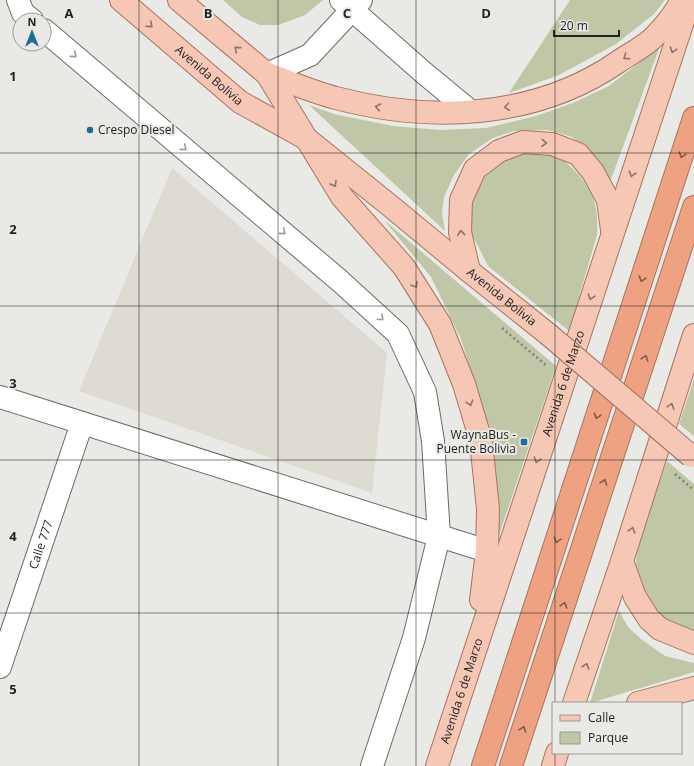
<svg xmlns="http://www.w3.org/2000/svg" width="694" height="766" font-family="'Open Sans',sans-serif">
  <rect width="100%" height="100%" fill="#e9e9e5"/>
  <path fill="#dedcd2" d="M172,168L387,353L372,493L79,391Z"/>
  <path fill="#bfc7a6" d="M223,0H323L305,15L278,25H260L242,17Z
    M570,0H665L654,14L616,44L559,75L509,93Z
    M660,46L610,182L584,147L572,137L548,130L514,131L493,138L469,154L454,175L444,197L442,213L445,231L309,105L334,114L393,126L440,130L486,128L536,116L573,103L609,86Z
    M523,153C530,153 538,152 545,153C555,154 565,161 572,168C593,189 599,205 597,235L569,331L488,266L470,230L471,200L485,176L501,162Z
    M384,220L556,366L499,535L492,439L461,339L431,277Z
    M694,379V436L679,424Z
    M667,461L694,484V630L689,631L665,619L645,597L636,567L637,542Z
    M619,611L628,627L641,639L665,656L694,663V672L590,703Z"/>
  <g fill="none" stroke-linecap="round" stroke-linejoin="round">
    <g stroke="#6b6b68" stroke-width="24">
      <g id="street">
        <path d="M18,0L23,13L32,20"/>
        <path d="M341,0L424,73L470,111"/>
        <path d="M44,30L340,281L398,334L425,392L433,441L439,536L414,638L372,766"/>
        <path d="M267,74L310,55L361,0"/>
        <path d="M0,397L487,551"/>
        <path id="s1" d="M0,667L82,423"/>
      </g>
    </g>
    <g stroke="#a77560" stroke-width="24">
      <g id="primary">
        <path id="s2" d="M121,0L240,102L307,139L388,204L469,271L548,334"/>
        <path d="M179,0L267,74L342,197L404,267L440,324L464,384L481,441L488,509L487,551L481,600"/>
        <path d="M267,74C290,82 313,92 336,98C430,123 535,119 618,62C629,54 646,46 655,36C665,26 675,13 682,0"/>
        <path d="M469,271L460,232L461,200L475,169L499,151L523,142L552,144L578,154L593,172L608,200L612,230"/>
        <path d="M622,561L635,597L649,619L660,629L694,643"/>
        <path d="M574,703L622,561L694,335"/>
        <path d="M638,703L694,688"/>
        <path id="s3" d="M437,766L690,0"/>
        <path d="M553,766L557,753"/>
      </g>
    </g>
    <g stroke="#a77560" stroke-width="24">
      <path id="highway" d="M483,766L694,118
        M511,766L694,207"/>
    </g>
    <path stroke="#82827f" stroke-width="2.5" stroke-dasharray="2 3" stroke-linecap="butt" d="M502,328L547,366
      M675,474L694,490"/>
    <use href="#street" stroke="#fff" stroke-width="22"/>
    <use href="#primary" stroke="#f5c7b4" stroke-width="22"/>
    <use href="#highway" stroke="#efa282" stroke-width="22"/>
    <g stroke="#a77560" stroke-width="24" stroke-linecap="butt">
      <path id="primary-bridge" d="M548,334L691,456"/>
    </g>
    <use href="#primary-bridge" stroke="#f5c7b4" stroke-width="22"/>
  </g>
  <defs><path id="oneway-chevron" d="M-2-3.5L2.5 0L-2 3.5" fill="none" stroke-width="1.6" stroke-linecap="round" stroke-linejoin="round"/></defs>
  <g stroke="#8c746a">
    <use href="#oneway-chevron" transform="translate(150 25) rotate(41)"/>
    <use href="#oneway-chevron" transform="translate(237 49) rotate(-140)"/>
    <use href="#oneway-chevron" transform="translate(673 50) rotate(108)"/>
    <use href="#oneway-chevron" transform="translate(626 57) rotate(146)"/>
    <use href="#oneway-chevron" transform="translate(378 107) rotate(-168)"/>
    <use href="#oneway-chevron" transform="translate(507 107) rotate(173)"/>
    <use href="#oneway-chevron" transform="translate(544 143) rotate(4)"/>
    <use href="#oneway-chevron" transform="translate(632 174) rotate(108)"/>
    <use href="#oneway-chevron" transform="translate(334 184) rotate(59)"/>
    <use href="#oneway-chevron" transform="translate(461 233) rotate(-96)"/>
    <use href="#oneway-chevron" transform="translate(415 285) rotate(58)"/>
    <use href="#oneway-chevron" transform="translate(591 297) rotate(108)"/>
    <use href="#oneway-chevron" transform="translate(470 403) rotate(73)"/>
    <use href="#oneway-chevron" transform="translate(671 406) rotate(-72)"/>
    <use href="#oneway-chevron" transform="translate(537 460) rotate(108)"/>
    <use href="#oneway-chevron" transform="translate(632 530) rotate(-72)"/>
    <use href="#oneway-chevron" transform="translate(586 666) rotate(-71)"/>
  </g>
  <g stroke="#9c9c9b">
    <use href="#oneway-chevron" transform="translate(74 55) rotate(40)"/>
    <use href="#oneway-chevron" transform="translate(184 148) rotate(40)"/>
    <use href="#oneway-chevron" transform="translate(283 232) rotate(40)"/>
    <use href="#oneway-chevron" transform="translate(381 318) rotate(43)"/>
  </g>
  <g stroke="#7e5c4d">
    <use href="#oneway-chevron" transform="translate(682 155) rotate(108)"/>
    <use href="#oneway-chevron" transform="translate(642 279) rotate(108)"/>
    <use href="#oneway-chevron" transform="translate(645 358) rotate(-72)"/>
    <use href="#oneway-chevron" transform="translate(597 416) rotate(108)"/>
    <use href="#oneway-chevron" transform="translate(604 482) rotate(-72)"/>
    <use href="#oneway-chevron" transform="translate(557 540) rotate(108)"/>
    <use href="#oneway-chevron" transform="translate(564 605) rotate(-72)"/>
    <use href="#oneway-chevron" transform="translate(523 729) rotate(-72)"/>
  </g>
  <path fill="none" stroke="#222221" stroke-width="1" stroke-opacity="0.55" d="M139,0V766M278,0V766M416,0V766M555,0V703M0,153H694M0,306H694M0,460H694M0,613H694M555,753V766"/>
  <g fill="#1c6b9d" stroke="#e9e9e5" stroke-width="1.5">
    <circle cx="90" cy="130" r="4"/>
    <rect x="520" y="438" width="8" height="8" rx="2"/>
  </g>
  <g text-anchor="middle" stroke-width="4" stroke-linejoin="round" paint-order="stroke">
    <g font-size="12" fill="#222221" stroke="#e9e9e5">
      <text dy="4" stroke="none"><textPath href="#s2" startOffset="116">Avenida Bolivia</textPath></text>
      <text dy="4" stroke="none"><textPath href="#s2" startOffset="484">Avenida Bolivia</textPath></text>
      <text dy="4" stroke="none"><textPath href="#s3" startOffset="403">Avenida 6 de Marzo</textPath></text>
      <text dy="4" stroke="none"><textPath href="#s1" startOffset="129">Calle 777</textPath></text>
      <text dy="4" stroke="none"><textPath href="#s3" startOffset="79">Avenida 6 de Marzo</textPath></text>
    </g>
    <g font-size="12" fill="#222221" stroke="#e9e9e5" text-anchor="start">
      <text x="98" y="134">Crespo Diesel</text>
      <text x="516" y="439" text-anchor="end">WaynaBus -<tspan x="516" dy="14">Puente Bolivia</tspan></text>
    </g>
  </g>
  <g font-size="13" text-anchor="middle" font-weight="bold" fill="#222221" stroke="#e9e9e5" stroke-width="4" stroke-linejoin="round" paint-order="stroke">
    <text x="69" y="18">A</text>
    <text x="208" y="18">B</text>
    <text x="347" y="18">C</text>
    <text x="486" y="18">D</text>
    <text x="13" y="81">1</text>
    <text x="13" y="234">2</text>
    <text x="13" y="388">3</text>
    <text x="13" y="541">4</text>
    <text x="13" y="694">5</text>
  </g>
  <rect x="552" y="702" width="130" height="52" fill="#e9e9e5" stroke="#999997"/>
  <rect x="560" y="715" width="20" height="6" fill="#f5c7b4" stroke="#999997"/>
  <text x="588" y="722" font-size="12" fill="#222221">Calle</text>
  <rect x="560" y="732" width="20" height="12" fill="#bfc7a6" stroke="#999997"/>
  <text x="588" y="742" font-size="12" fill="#222221">Parque</text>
  <g transform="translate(32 32)"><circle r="19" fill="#e9e9e5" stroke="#999997"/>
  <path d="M0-3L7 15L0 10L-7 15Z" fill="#1c6b9d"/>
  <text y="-6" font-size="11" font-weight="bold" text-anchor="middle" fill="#222221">N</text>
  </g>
  <path d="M554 30v6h65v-6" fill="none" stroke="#222221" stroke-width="2"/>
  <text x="560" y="30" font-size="12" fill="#222221" stroke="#e9e9e5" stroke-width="3" paint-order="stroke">20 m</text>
</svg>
